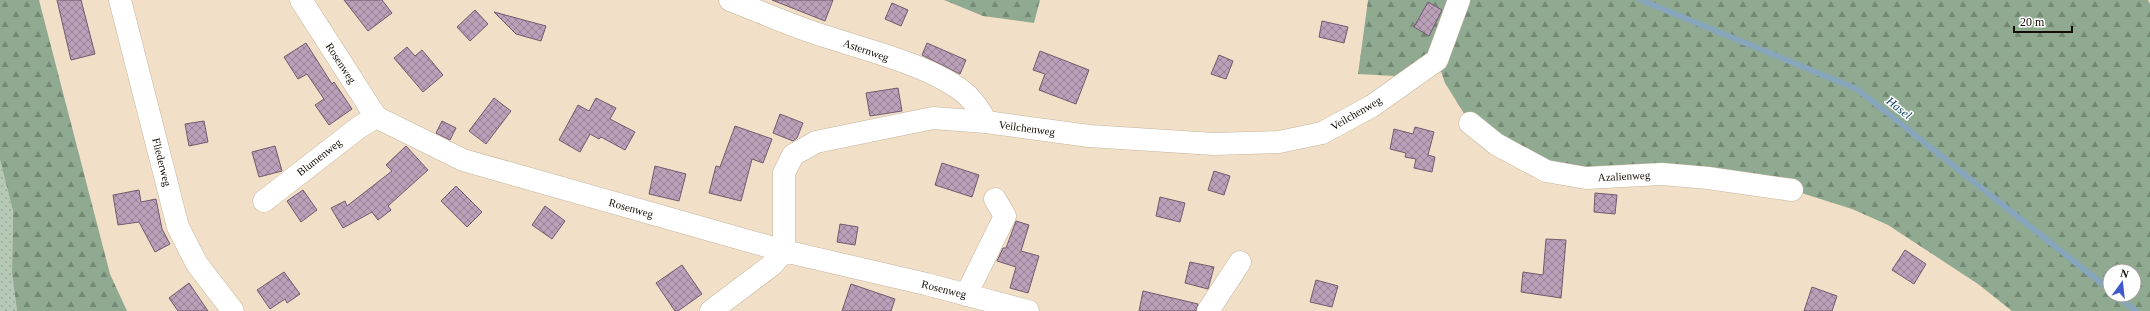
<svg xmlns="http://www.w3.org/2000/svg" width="2150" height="311" font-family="Georgia,serif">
  <defs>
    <pattern id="grass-dots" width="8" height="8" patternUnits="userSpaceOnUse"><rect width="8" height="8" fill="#b5c9b6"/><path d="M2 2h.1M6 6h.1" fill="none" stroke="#9bab9b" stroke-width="1.8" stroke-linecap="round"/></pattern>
    <pattern id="forest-firs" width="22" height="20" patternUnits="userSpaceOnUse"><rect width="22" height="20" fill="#8faa91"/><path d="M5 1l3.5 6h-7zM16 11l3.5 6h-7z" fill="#748974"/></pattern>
    <pattern id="building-cross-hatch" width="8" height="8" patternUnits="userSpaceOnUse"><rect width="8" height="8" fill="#bba0b9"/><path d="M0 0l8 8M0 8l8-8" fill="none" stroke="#978194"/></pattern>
  </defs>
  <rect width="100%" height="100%" fill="#f1e0c7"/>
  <path fill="url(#grass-dots)" d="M0,160L13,211L12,273L17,311H0Z"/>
  <path fill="url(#forest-firs)" fill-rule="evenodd" d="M0,0H39L110,274L127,311H17L12,273L13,211L0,160Z
    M944,0H1040L1034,23L983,16Z
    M1368,0H2148L2150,4V311H2012L1978,284L1888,225L1852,209L1792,190L1546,171L1470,123L1445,83L1437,60L1413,77L1358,74ZM2110,271H2134V295H2110Z"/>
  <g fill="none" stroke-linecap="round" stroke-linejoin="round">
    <path stroke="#87a5bb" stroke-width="6" d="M1641,0L1857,89L2110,290
      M2116,295L2136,311"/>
  </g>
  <path fill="url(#building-cross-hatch)" stroke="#705b6e" d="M57,0H81L95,54L71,60Z
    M344,0H382L392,13L368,31Z
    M772,0H833L825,21Z
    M1428,2L1442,10L1429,36L1414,27Z
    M892,3L908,10L901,26L885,19Z
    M475,10L488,24L470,41L457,27Z
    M494,12L546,26L541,41L516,34Z
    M1322,21L1348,27L1344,43L1319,37Z
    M306,43L332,84L334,82L352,109L329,125L315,105L324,99L307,74L298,79L284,57Z
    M927,43L966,60L960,74L922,55Z
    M407,47L415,56L422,50L443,75L423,92L394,58Z
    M1040,51L1089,70L1076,104L1039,90L1045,74L1033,70Z
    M1219,55L1233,61L1226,79L1211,74Z
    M898,88L902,111L870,116L866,93Z
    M494,98L511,111L486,144L469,131Z
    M596,98L616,108L610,119L635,132L625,150L601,137L599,139L590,134L580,152L559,140L578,105L589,111Z
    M780,114L803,123L797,138L793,141L773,133Z
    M204,121L208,142L189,146L185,124Z
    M442,121L456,128L450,140L436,133Z
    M735,126L772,139L763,163L752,159L741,201L709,193L716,166L720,167Z
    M1415,127L1434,132L1428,155L1435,157L1432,172L1414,168L1416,159L1405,157L1406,153L1390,149L1394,129L1413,134Z
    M275,146L282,171L259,177L252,152Z
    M406,146L428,170L388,206L391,210L378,220L372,212L343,228L331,208L345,201L347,206L392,171L386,165Z
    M942,163L979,175L972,197L935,185Z
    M655,166L686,174L679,201L649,194Z
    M1214,171L1230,176L1224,195L1208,190Z
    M456,186L482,212L467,227L441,201Z
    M139,190L141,202L156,199L162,229L170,244L155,252L139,222L118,225L113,195Z
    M303,190L317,210L301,222L287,201Z
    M1595,193L1617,195L1615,214L1594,212Z
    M1160,197L1185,203L1180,222L1156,216Z
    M545,206L565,221L552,239L532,225Z
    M1016,221L1029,225L1021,251L1039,256L1028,293L1010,288L1016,267L997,261L1003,248H1006Z
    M840,224L858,227L855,245L837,242Z
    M1546,239L1566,240L1561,298L1521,292L1523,272L1543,275Z
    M1905,250L1926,264L1914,284L1892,270Z
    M1190,262L1214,267L1208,289L1185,283Z
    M682,265L702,294L678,311H675L656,283Z
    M284,272L300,294L287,303L285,299L270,309L257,290Z
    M1316,280L1338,286L1332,307L1310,302Z
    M189,283L208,311H178L169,298Z
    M851,284L895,299L891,311H842Z
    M1812,287L1837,296L1832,311H1804Z
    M1143,291L1198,304L1196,311H1139Z"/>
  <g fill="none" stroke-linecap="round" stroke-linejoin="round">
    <g stroke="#c4b39b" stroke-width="23">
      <path id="minor" d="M120,0L178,227L197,264L233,311
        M301,0L376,117L463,160L784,251L926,284L1028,311
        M730,0C761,12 792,26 824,36C866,50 934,66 967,95C975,103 981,112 986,122
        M1470,123L1496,144L1546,171L1586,178L1662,174L1708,178L1792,190
        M264,201L358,128L376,117
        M966,295L1005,216L995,199
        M711,311L772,265L784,251V173L793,155L816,142L933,118L986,122L1089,136L1214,144L1279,142L1322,133L1372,106L1437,60L1459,0
        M1208,311L1240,262"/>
    </g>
    <use href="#minor" stroke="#fff" stroke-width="22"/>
  </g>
  <g text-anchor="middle" stroke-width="3" stroke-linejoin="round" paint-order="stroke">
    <g font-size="11" fill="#140e06" stroke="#fff">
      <text transform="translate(866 50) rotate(19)" y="4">Asternweg</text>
      <text transform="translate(341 63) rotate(57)" y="4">Rosenweg</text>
      <text transform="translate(1356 113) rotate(-30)" y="4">Veilchenweg</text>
      <text transform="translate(1027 128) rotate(8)" y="4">Veilchenweg</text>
      <text transform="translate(319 157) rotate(-38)" y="4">Blumenweg</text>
      <text transform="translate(162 162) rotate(76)" y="4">Fliederweg</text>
      <text transform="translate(1624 176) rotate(-3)" y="4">Azalienweg</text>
      <text transform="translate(631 208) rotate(16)" y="4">Rosenweg</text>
      <text transform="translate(944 289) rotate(14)" y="4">Rosenweg</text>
    </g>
    <g font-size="12" font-style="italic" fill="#003a59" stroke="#fff">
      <text transform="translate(1899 108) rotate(38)" y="4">Hasel</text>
    </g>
  </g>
  <g transform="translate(2122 283) rotate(15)"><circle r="19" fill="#ffffff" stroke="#a19f9b"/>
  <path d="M0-3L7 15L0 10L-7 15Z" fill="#3f59cb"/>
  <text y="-6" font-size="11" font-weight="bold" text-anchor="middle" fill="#140e06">N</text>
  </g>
  <path d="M2014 26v6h58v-6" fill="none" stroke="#140e06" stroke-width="2"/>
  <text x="2020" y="26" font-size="12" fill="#140e06" stroke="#ffffff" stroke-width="3" paint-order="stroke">20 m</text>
</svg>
